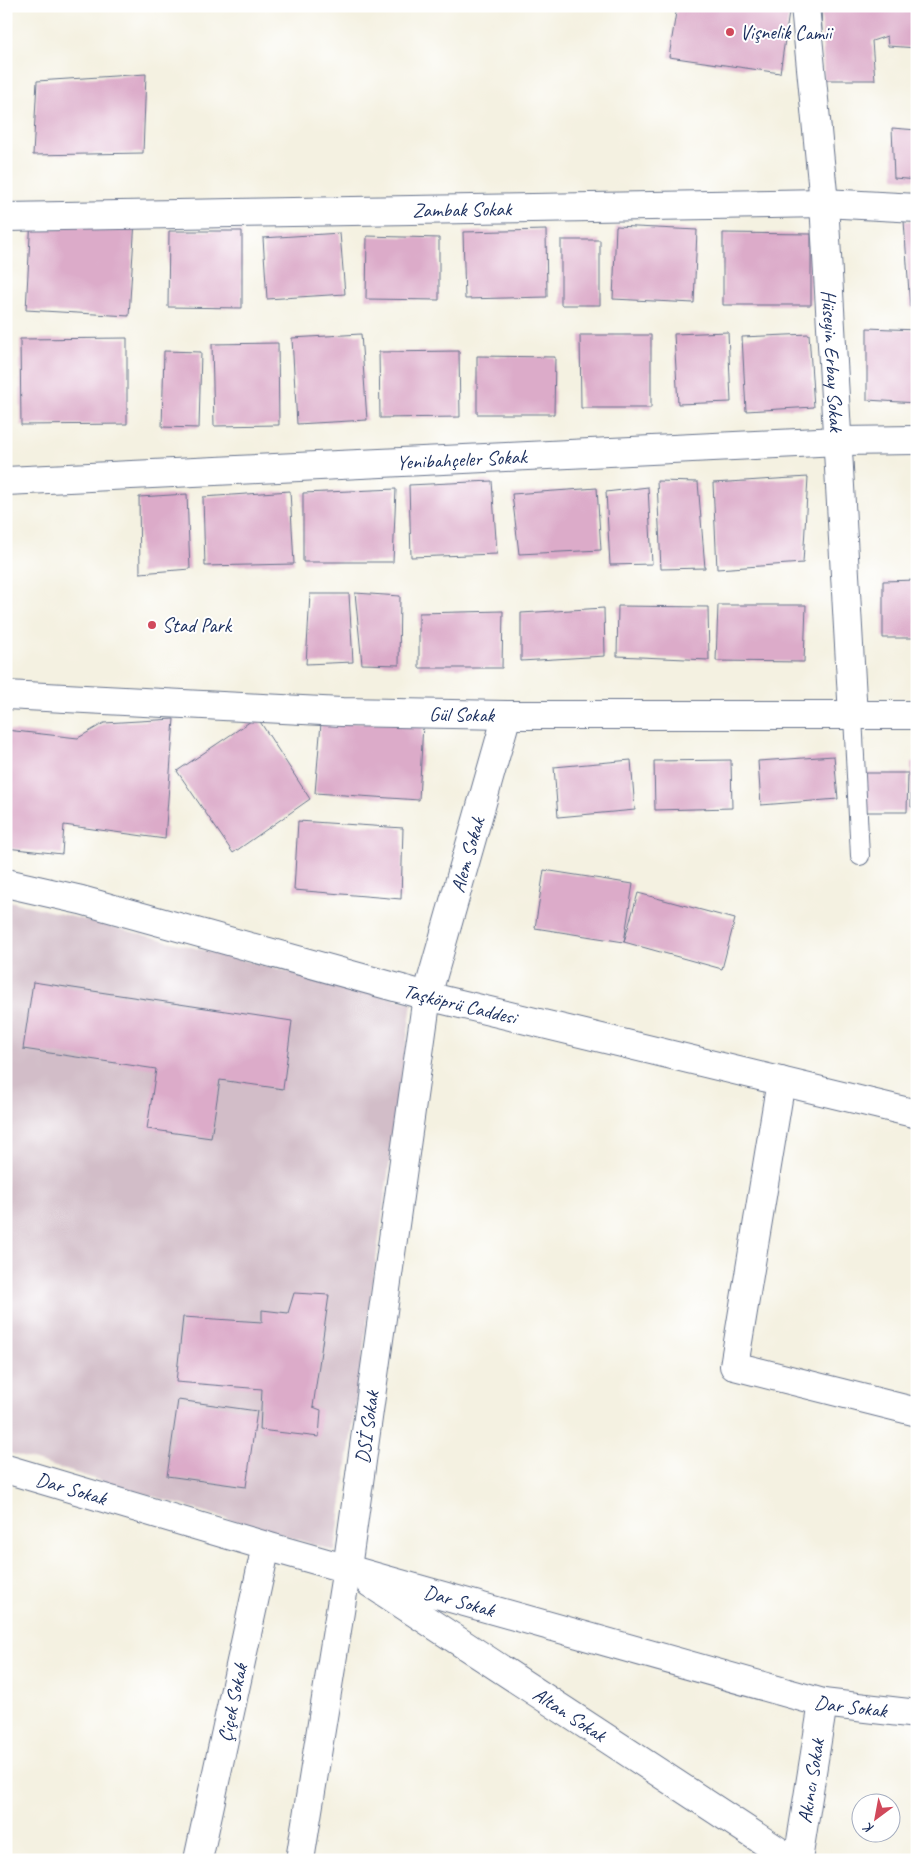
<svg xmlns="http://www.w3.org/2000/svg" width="923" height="1866" font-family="Caveat,sans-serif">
  <rect width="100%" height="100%" fill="#fff"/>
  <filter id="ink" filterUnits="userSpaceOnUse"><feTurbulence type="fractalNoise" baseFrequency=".02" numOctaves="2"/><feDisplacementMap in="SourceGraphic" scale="10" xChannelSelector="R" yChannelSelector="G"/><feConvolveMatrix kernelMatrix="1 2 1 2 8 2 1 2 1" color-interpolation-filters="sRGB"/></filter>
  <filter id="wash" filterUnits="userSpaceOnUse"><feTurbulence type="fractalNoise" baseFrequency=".0096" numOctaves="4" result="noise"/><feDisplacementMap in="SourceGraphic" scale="20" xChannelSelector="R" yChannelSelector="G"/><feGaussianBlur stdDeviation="1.12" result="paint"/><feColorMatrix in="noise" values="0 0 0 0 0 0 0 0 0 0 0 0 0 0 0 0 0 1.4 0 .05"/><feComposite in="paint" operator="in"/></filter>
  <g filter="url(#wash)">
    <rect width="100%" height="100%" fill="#f4f1e1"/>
    <path fill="#d2bdc8" d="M6,900L412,1003L335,1551L6,1452Z"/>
    <g id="blocks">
      <path fill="#dcabc9" d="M677,6H790L780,73L669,57Z
        M821,6H917V48L888,46L887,36L872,41L875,80H824Z
        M146,74L143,153L33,155L37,81Z
        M892,128L917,130V180L894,178Z
        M31,218L135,220L129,316L26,310Z
        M904,221L917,222V308L910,307Z
        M616,226L697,230L694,303L613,299Z
        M546,230L547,297L465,299L463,232Z
        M169,231H242V308L168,307Z
        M340,233L345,294L267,299L263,238Z
        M723,233L811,234V305H723Z
        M367,236L439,238V300L366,299Z
        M561,240H600V305H561Z
        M867,328L917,330V403L867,400Z
        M728,332L731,402L678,404L674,334Z
        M361,334L367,420L297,424L292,338Z
        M809,334L814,407L746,411L742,337Z
        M580,335H651V408H581Z
        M127,338V424L21,425L20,339Z
        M278,343L279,425L214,426L212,344Z
        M164,351L201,352L199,428L162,427Z
        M459,351L460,417L380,418L379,352Z
        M477,356L555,357L554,414H477Z
        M808,477L803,563L717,569L713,483Z
        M492,481L497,554L411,557L409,485Z
        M657,481L698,482L705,568L661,569Z
        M648,487L652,564L610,565L606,492Z
        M597,488L601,550L519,554L512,494Z
        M396,489L393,562H303V493Z
        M290,491L294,564L205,566L203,497Z
        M187,494L190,569L140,573L139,497Z
        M917,580V638H883V581Z
        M355,593L400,596L399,665L362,664Z
        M310,594H349L353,662L306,664Z
        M718,605H806L804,662L716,661Z
        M618,606L708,607L709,660L617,656Z
        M604,608L605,656L521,661V613Z
        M503,611L502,668H419V613Z
        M257,717L310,799L233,853L177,771Z
        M174,719L165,839L64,825L62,854L6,848V730L78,738L104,723Z
        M321,723H423L419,800L315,793Z
        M834,756L838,799L761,805L758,761Z
        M631,760L635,810L558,817L554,767Z
        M731,760L732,808L655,810L654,761Z
        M911,762H917V807H911Z
        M861,773H908L907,812H861Z
        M298,821L403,828L401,899L294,890Z
        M544,870L633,884L624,942L638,893L735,919L722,969L624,942L535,928Z
        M33,982L292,1021L283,1089L220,1080L211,1138L147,1129L156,1069L23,1049Z
        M294,1293L329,1295L313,1407L321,1410L319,1437L260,1430L262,1389L176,1382L183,1317L262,1322V1310L288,1313Z
        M178,1400L257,1411L246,1487L167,1476Z"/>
    </g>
  </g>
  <g filter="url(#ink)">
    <use href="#blocks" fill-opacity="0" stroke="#67738c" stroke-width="1"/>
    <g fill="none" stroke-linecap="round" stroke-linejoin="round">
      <g stroke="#67738c" stroke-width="20">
        <path id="lane" d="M853,716L860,856"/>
      </g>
      <g stroke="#67738c" stroke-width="30">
        <g id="street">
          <path id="s1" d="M805,6L824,203L853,716"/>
          <path id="s2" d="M6,217L824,203L917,208"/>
          <path id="s3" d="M6,481L839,441L917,440"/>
          <path id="s4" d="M6,695L342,712L507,715H917"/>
          <path d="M781,1081L734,1366L917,1412"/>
          <path id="s5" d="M6,1469L266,1546L823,1703L917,1714"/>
          <path id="s6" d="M370,1583L792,1860"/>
          <path id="s7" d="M198,1860L266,1546"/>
          <path id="s8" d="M300,1860L347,1568L427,996L507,715"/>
          <path id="s9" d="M798,1860L823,1703"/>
        </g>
      </g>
      <g stroke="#67738c" stroke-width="30">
        <g id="secondary">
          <path id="s10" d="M6,883L81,900L427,996L917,1114"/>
        </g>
      </g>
      <use href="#lane" stroke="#fff" stroke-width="18"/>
      <use href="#street" stroke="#fff" stroke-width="28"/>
      <use href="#secondary" stroke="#fff" stroke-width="28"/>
    </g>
  </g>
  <g fill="#d1495b" stroke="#fff" stroke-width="2">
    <circle cx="730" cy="32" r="5"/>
    <circle cx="152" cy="625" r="5"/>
  </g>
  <g text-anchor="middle" stroke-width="4" stroke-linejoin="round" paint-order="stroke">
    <g font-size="20" fill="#1b2f5e" stroke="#fff" text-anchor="start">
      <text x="740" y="39">Vişnelik Camii</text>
      <text x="162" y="632">Stad Park</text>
    </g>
    <g font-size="20" fill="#1b2f5e" stroke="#fff">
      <text dy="7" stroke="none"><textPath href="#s2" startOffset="456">Zambak Sokak</textPath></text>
      <text dy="7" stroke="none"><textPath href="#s1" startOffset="356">Hüseyin Erbay Sokak</textPath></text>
      <text dy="7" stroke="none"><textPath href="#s3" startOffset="456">Yenibahçeler Sokak</textPath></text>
      <text dy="7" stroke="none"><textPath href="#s4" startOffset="456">Gül Sokak</textPath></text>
      <text dy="7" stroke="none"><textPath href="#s8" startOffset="1020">Alem Sokak</textPath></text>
      <text dy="7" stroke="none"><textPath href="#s10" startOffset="470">Taşköprü Caddesi</textPath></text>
      <text dy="7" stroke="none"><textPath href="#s8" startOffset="438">DSİ Sokak</textPath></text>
      <text dy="7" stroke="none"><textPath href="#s5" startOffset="68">Dar Sokak</textPath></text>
      <text dy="7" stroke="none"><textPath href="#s5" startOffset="472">Dar Sokak</textPath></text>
      <text dy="7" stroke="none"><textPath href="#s7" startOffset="161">Çiçek Sokak</textPath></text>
      <text dy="7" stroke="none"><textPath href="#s5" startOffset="878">Dar Sokak</textPath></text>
      <text dy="7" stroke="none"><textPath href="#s6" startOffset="239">Altan Sokak</textPath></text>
      <text dy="7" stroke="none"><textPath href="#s9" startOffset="80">Akıncı Sokak</textPath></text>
    </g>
  </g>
  <rect width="923" height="1866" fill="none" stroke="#fff" stroke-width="25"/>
  <g transform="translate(876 1818) rotate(212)"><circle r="24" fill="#ffffff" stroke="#a4acbf"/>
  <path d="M0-4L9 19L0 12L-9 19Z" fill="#d1495b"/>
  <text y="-8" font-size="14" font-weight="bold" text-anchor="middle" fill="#1b2f5e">K</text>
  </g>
</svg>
